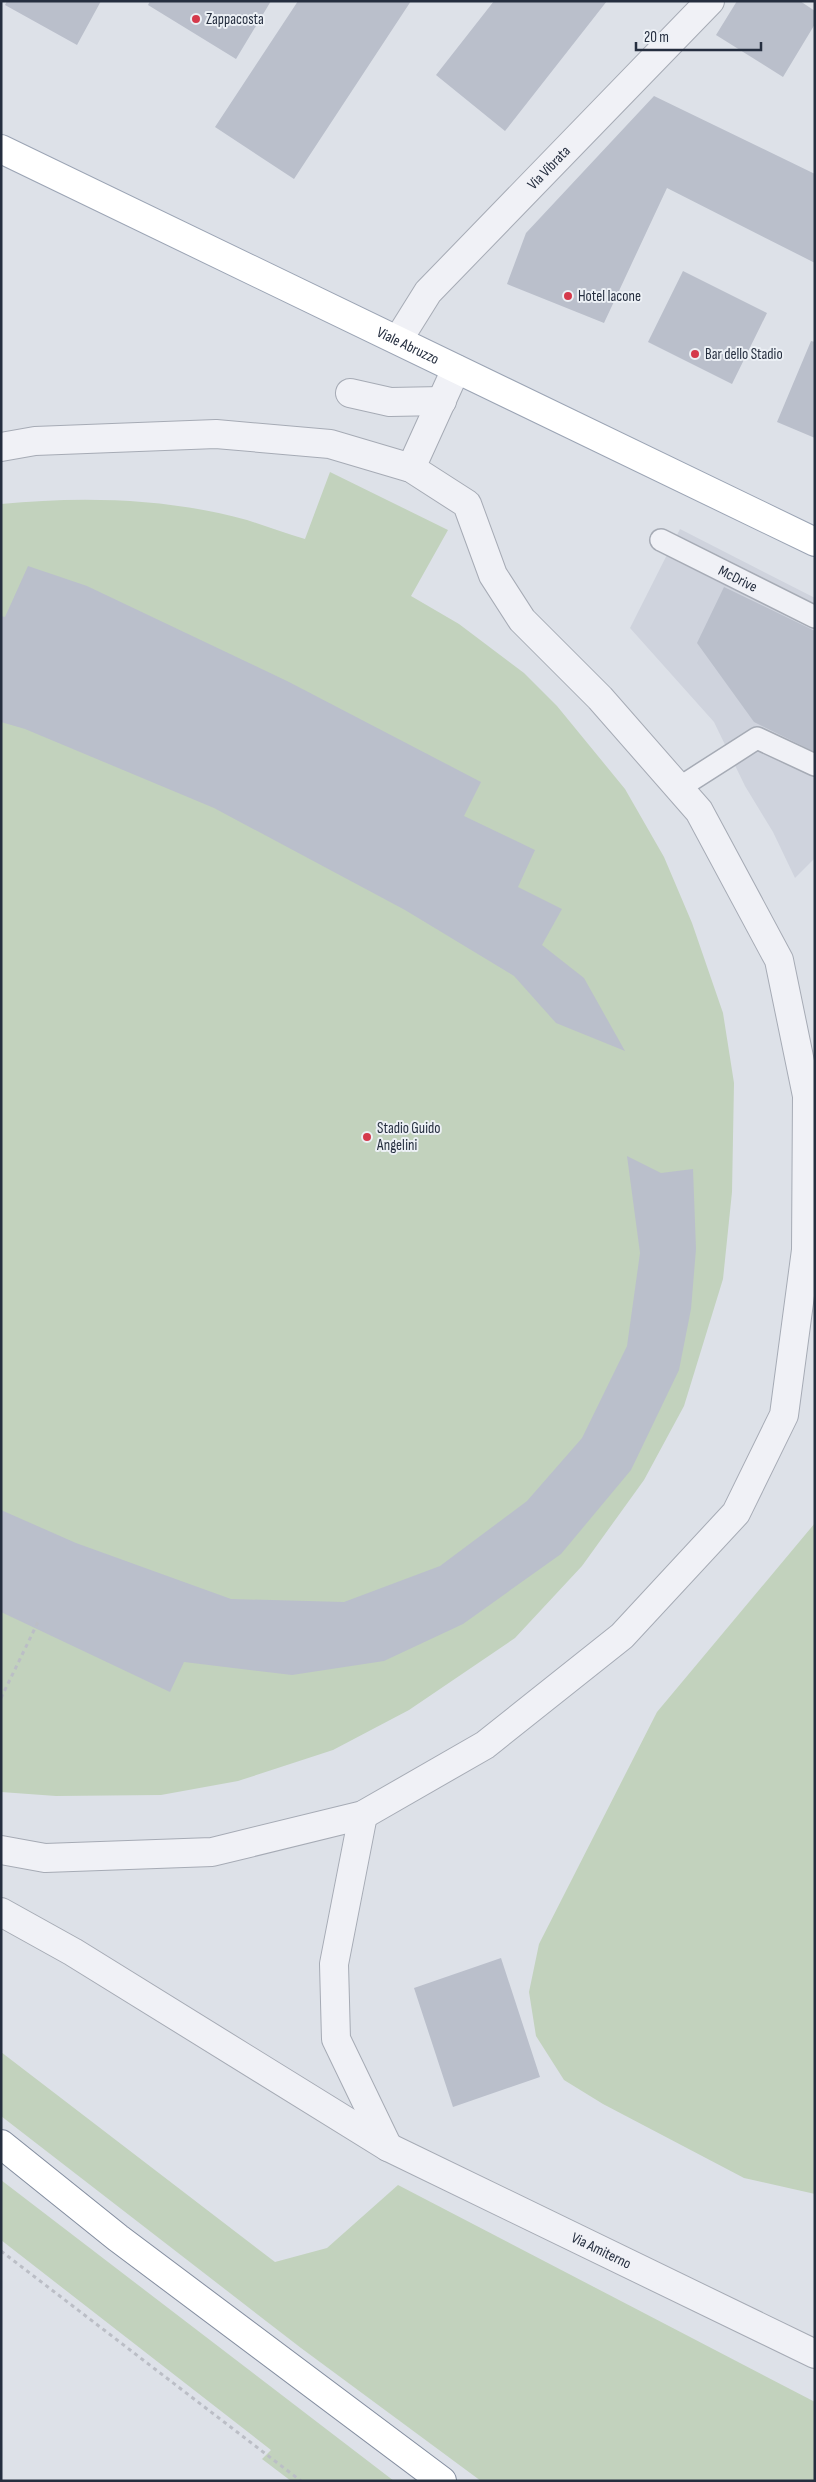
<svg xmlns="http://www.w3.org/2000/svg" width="816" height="2482" font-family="'Sofia Sans Condensed',sans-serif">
  <rect width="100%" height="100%" fill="#dde1e8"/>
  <path fill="#cfd3dd" d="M680,529L815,598V858L795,878L773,832L745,786L714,722L630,628Z"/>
  <path fill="#c2d2bd" d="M330,472L448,530L411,596L459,624L524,673L557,706L625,789L664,857L692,923L723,1013L734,1083L732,1192L723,1279L684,1406L644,1480L582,1566L515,1638L409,1710L333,1750L238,1781L161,1795L56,1796L1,1792V504C82,496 168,498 247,520C266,526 285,533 305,539Z
    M815,1523V2194L744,2178L603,2104L564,2080L536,2036L529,1992L539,1944L657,1712Z
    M1,2052L275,2262L327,2248L398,2185L815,2402V2481H481L301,2348L1,2116Z
    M1,2180L394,2481H291L262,2459L271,2450L1,2240Z"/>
  <path fill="#babfcb" d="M7,1H101L77,45L5,5Z
    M150,1H271L236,59L148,5Z
    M298,1H411L294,179L215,127Z
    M494,1H607L505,131L436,75Z
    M737,1H800L815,11V24L783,77L716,35Z
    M654,96L815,174V263L667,188L604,323L507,284L526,233Z
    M683,271L767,313L732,384L648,342Z
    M811,341L815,342V438L777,422Z
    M28,566L87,586L289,682L481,782L464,816L535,850L518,887L562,909L542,945L584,978L625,1051L556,1023L514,976L405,910L214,808L25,729L1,722V616L5,617Z
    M724,587L815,631V752L754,722L697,643Z
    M627,1156L661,1173L693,1169L696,1249L691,1309L679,1370L631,1470L561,1554L463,1624L384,1661L292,1675L184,1662L170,1692L1,1612V1510L76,1543L231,1599L344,1602L440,1566L527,1501L582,1438L627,1346L640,1253Z
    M501,1958L540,2077L453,2107L414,1988Z"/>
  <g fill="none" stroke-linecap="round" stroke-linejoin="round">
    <g stroke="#a6abb5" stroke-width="24">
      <g id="service">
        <path id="s1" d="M661,540L815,617"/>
        <path d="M679,788L757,738L815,765"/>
      </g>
    </g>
    <g stroke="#a6abb5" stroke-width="30">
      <g id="minor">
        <path id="s2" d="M398,340L428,292L710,1"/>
        <path d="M350,393L390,402L442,401"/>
        <path d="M1,447L35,441L216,434L330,444L411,468L467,504L493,575L522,620L600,698L699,811L779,960L807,1096L806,1250L784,1415L736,1513L622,1636L485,1745L363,1815L212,1852L45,1858L1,1850"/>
        <path d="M411,468L456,369"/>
        <path d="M363,1815L334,1964L336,2039L388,2147"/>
        <path id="s3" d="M1,1912L73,1952L388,2147L815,2354"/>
      </g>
    </g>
    <g stroke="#9ba4b4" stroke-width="30">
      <g id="primary">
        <path id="s4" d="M1,149L815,542"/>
      </g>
    </g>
    <g stroke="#838d9f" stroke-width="30">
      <path id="trunk" d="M1,2144L118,2238L442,2481"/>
    </g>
    <path stroke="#bbbec6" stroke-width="3" stroke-dasharray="4 4" stroke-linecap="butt" d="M1,1698L39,1620
      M1,2251L301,2481"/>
    <use href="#service" stroke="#f0f1f6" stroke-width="21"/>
    <use href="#minor" stroke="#f0f1f6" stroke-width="28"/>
    <use href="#primary" stroke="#fff" stroke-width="28"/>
    <use href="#trunk" stroke="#fff" stroke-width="28"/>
  </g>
  <g fill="#d5394b" stroke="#ecf0f5" stroke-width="2">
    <circle cx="196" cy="19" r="5"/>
    <circle cx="568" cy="296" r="5"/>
    <circle cx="695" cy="354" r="5"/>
    <circle cx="367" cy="1137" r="5"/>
  </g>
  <g text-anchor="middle" stroke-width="4" stroke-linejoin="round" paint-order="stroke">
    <g font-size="15" fill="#252e3f" stroke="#ecf0f5" text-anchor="start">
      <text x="206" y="24">Zappacosta</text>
      <text x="578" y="301">Hotel Iacone</text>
      <text x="705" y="359">Bar dello Stadio</text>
      <text x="377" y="1133">Stadio Guido<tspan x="377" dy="17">Angelini</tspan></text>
    </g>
    <g font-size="15" fill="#252e3f" stroke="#ecf0f5">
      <text dy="5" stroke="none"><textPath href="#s2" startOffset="230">Via Vibrata</textPath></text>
      <text dy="5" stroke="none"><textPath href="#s4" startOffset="452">Viale Abruzzo</textPath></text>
      <text dy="5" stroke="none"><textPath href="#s1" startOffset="86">McDrive</textPath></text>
      <text dy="5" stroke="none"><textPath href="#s3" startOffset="690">Via Amiterno</textPath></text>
    </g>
  </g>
  <rect width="816" height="2482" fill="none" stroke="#252e3f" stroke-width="5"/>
  <path d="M636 42v8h125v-8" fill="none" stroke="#252e3f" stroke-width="2.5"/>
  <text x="644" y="42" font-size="15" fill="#252e3f" stroke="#ecf0f5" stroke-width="4" paint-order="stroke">20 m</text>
</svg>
